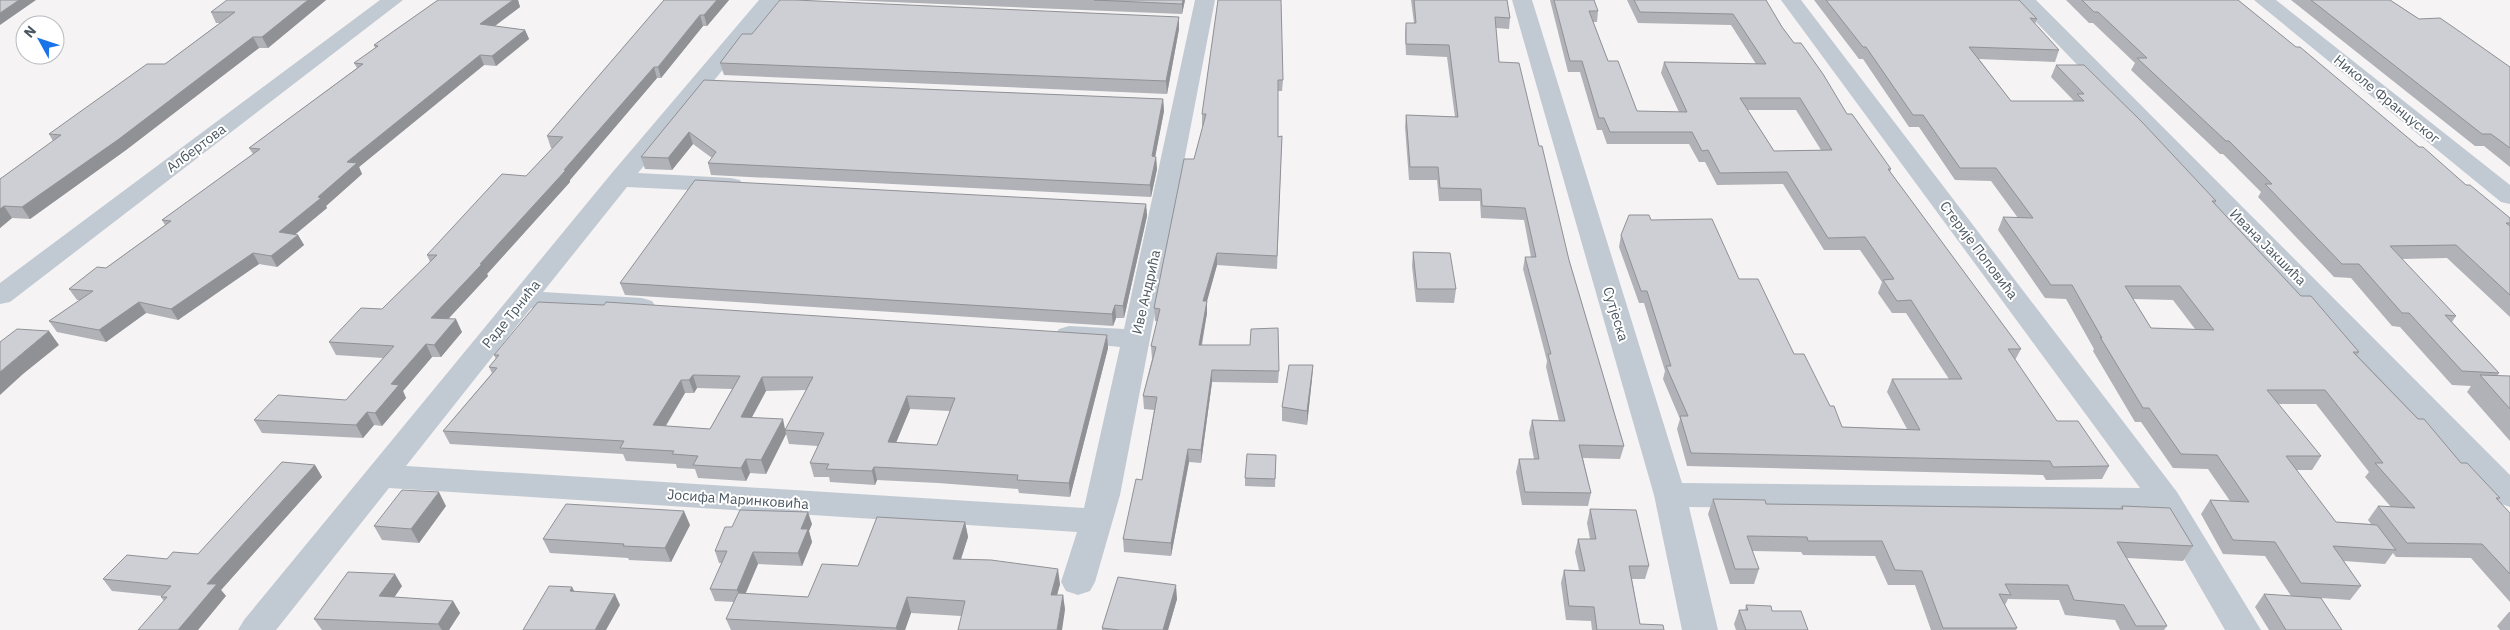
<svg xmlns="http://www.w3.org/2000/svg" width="2510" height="630" font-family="'IBM Plex Sans',sans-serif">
  <rect width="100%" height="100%" fill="#f5f3f3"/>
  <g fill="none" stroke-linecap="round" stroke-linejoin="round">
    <path fill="#c1cad2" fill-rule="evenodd" d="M380,0H403L10,302L0,304V283Z
      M759,0H780L638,173L731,178L740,180L743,185L740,190L731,192L627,187L543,292L642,298L652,301L656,307L652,313L642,316L531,308L406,466L1084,508L1120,347L1059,341L1055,335L1059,329L1069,326L1124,329L1195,0H1215L1120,495L1095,582L1090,591L1078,595L1066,591L1061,582L1077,532L389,488L276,630H238L244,620L611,174Z
      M1512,0H1532L1682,483L2140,488L1781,0H1801L2177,492L2261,630H2225L2157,512L1689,507L1718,630H1682L1654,495Z
      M2015,0H2036L2510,475V507L2499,503Z
      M2254,0H2276L2510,185V204L2501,202Z"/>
  </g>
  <path fill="#b0b2b7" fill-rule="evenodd" d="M326,0L268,48H259L126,150L30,219L12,218L0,228V179L53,141L49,134L165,64L220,23H216L211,12Z
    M438,0H518L520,7L495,26L525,30L529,39L496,66L484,65L359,167L362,174L326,206L327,208L295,234L298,235L304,245L277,267L259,264L178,320L146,313L106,342L57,332L49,321L80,300H77L69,289L106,268L165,225L162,220L253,154L249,148L357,68L354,63L375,48L374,45Z
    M664,0H729L707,26H703L661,78H657L570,180V182L487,274L488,276L448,319L462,332L441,357H432L403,391L406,398L382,426L374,425L363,438L262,433L254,420L346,400L383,358L336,355L329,342L382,309L430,262L427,255L526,176L553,148H551L547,136Z
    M843,0H1185L1182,14Z
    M1218,0L1283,80L1282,91H1278V137L1282,136L1277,269L1217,265L1207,301V313L1202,345L1279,371L1278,383L1212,382L1201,463L1189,462L1171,556L1124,552L1123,539L1142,480L1154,410L1144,409L1143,396L1152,359L1151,346L1157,321H1155L1154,308L1203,126H1202V114Z
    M1411,0H1507L1510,18L1509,29L1496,28L1499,62L1539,146L1569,260L1624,446L1620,459L1583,458L1591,493L1588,506L1522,505L1516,472L1519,459H1534L1529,433L1532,420L1559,421L1546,367L1547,361L1523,269L1525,257H1531L1524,220L1481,218L1480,201H1439L1437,180H1409L1405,127L1406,115L1455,117L1447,57L1406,55L1405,34L1406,23H1414Z
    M1550,0H1594L1598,11L1597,22H1593L1608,61L1637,111L1679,112L1661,73L1664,62L1756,64L1731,25L1638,23L1627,0H1766L1782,27L1847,114L1891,169L1890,172L2021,349L2015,360L2057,421L2109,466L2102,479L2046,480L2043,475L1687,466L1677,429L1680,419L1663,379L1665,371L1644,303H1639L1619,247L1621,235L1651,220L1739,279L1794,354L1830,406L1842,427L1907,429L1887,392L1892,379H1949L1906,313H1892L1878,293L1882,282L1860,250H1824L1783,184L1717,185L1705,162H1699L1689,144H1607L1602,130H1597L1580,72H1568ZM1748,110H1796L1821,150L1774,151Z
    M1814,0H2019L2037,19L2035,24L2059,50L2055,62L1979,59L2011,101H2074L2051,77L2056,65L2216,201L2215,204L2301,296L2359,352L2357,355L2461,463L2500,498L2498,500L2510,513V602L2471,558L2396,557L2393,553L2385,564L2344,561L2361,586L2350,600L2321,598L2342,630H2269L2255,607L2264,594L2291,596L2265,556L2223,554L2201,514L2210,500L2230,501L2208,469L2173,468L2141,422H2135L2093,351L2094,349L2066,299L2045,298L1998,230L2003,217L2018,218L1991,181L1955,180L1919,127H1909L1863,59H1859ZM2133,299L2173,300L2195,329L2151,328ZM2278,404H2316L2369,472L2365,477L2391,507L2378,506L2368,520L2371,524L2336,522L2296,470H2312L2321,456Z
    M2066,0H2238L2466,185L2510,218V317L2447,258L2402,259L2456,316L2452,322L2499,373L2497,376H2510V441L2467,392L2471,386L2452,385L2400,327L2392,326L2351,278L2334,277L2258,197L2261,192L2223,154H2220L2131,70L2135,63L2093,23H2089Z
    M2291,0H2390L2419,19L2510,67V167L2484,146H2475Z
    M1179,29L1167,94L724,75L720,63L752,34Z
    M704,80L1163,99L1164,111L1155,157H1156L1157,169L1151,197L711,175L708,163L712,158L693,144L672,170L645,169L641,157Z
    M1146,204L1147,216L1124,318H1116L1113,326L625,295L620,283Z
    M1413,252L1456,289L1454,303L1416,302L1412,266Z
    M1107,335L1108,348L1070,497L1019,493L1018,489L938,483L877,480L875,485L830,482L829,477H814L810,463L818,446L789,444L786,434L766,474L750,473L746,481L698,478L695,469L677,468L676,464L626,461L623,454L450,444L443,431L492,373L489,367L496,359L494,355ZM697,388L732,389L710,429L666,426L685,393H694ZM806,390L786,429L752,417L766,391ZM910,409L950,411L937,445L896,442Z
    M1313,365L1312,379L1307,425L1282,421V407Z
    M1276,455L1275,487L1245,486V478Z
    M315,465L322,477L221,590L226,596L164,601L161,597L162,596L112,591L103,579L198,554Z
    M1713,499L1766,504L2120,508L2122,506L2193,546L2183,561L2127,558L2167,626L2164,630H2120L2115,620L2065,615L2059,600L2008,599L2005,605L2017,628L2016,630H1931L1915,585H1888L1875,556L1803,555L1801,552L1752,551L1759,569L1754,584H1730L1708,514Z
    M446,506L419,543L382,540L374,526Z
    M1590,509L1649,566L1645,579H1632L1640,624L1664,630H1592L1591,621L1566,620L1561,583L1564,570H1579L1575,552L1578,539H1590L1587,523Z
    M965,522L968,537L961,559L1060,584L1057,595H1063L1065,610L961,616L911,613L905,630H731L726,619L734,602L715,601L710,589L722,563H719L715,551L732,527L812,524L809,531L812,542L802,566L758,564L745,594L808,597L858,566Z
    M690,525L671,562L629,560L628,558L550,553L543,539Z
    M402,586L394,597L453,601L460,613L449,630H322L314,619Z
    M1177,599L1168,630H1102V628Z
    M1746,605L1772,611L1808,630H1736L1734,624L1739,610H1745Z
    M2509,612H2510V630H2500L2497,626Z"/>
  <path fill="#909195" d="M19,0H36L0,25V13Z
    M308,0H326L268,48L262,37Z
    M513,0H518L520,7L484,34L480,24Z
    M717,0H729L707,26L704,15Z
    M1183,0H1185L1182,14V4Z
    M700,15L703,26L661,78L658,67Z
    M1179,17V29L1167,94L1166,81Z
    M525,30L529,39L496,66L492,56Z
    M253,37L259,48L126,150L30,219L22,207Z
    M480,55L484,65L359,167L362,174L326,206L327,208L285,243L279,232L318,197L347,162Z
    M654,67L657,78L570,180V182L487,274L488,276L437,331L431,318L564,170Z
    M1163,99L1164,111L1153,168L1152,156Z
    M689,132L693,144L672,170L668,158Z
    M1156,157L1157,169L1151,197L1150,185Z
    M1146,204L1147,216L1124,318L1123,306Z
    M4,206L12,218L0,228V209Z
    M298,235L304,245L277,267L271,256Z
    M253,253L259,264L178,320L171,309Z
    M1217,253V265L1207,301V313L1199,358V345L1203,301Z
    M139,302L146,313L106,342L99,330Z
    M1115,305L1116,318L1113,326L1112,314Z
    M456,319L462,332L441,357L434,345Z
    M49,331L59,345L23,374L0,395V372Z
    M1107,335L1108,348L1070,497L1069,483Z
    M426,344L432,357L403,391L406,398L382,426L375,413L391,384Z
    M1313,365L1312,379L1307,425V411Z
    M1212,370V382L1201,463V450Z
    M693,375L697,388L694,393L689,380Z
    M762,377L766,391L745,430L741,417Z
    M681,380L685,393L658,438L653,425Z
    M907,396L910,409L891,455L888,442Z
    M367,412L374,425L363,438L356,425Z
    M783,419L786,434L766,474L761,460Z
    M1188,449L1189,462L1171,556V543Z
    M746,459L750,473L746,481L741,468Z
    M315,465L322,477L221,590L226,596L198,630H178L207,584Z
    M874,467L877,480L875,485L872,471Z
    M439,492L446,506L419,543L411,529Z
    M684,511L690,525L671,562L665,548Z
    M808,512L812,524L809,531L812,542L802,566L798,553L801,529Z
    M965,522L968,537L956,574L953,559Z
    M753,552L758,564L742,602L737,590Z
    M1058,569L1060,584L1053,610L1051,595Z
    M395,574L402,586L387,608L379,596Z
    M1176,585L1177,599L1168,630H1163Z
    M572,587L578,598L570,591Z
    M615,594L620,605L606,630H595Z
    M1063,595L1065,610L1062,630H1057Z
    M907,597L911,613L905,630H897L896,628Z
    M453,601L460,613L449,630H442L438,624Z"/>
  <path fill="#cdcfd5" stroke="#909195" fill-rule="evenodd" d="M0,0H19L0,13Z
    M227,0H308L262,37H253L119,139L22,207L4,206L0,209V179L61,135L49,134L147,64H165L235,12H211Z
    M438,0H513L480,24L525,30L492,56L480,55L347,162L357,163L318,197L321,198L279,232L298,235L271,256L253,253L171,309L139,302L99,330L49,321L93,291L69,289L97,267L106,268L171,221L162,220L260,149L249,148L363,64L354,63L378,46L374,45Z
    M664,0H717L704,15H700L658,67H654L564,170H566L480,264H482L431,318L456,319L434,345L426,344L391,384L399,385L375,413L367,412L356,425L254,420L278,395L346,400L394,346L329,342L361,308L382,309L437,255H427L502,174L526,176L563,137L547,136Z
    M780,0H795L1179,17L1166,81L720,63L742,34H752Z
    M1094,0H1183L1182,4Z
    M1218,0H1281L1283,80H1278V137L1282,136L1277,256L1217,253L1203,301H1207L1199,345H1250L1251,329L1278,328L1279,371L1212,370L1201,450L1188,449L1171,543L1123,539L1136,479L1142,480L1157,397L1143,396L1156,347L1151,346L1160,309L1154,308L1184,159H1194L1206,114H1202Z
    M1414,0H1507L1510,18L1495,17L1499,62L1519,63L1539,146H1542L1569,260L1624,446L1579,445L1591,493L1525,492L1519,459H1539L1532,420L1565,421L1548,354H1551L1525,257H1536L1525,208L1482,206L1481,189L1440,188L1438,167H1410L1406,115L1458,117L1449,45L1406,44V23H1416Z
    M1554,0H1594L1598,11H1589L1608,61H1618L1637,111L1687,112L1664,62L1766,64L1733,14L1640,12L1634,0H1766L1782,27L1794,43H1801L1823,74L1847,114H1852L1891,169H1888L2021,349H2008L2057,421H2078L2109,466L2053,467L2050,461L1691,453L1680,416H1688L1666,366H1671L1647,291H1641L1621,235L1629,215H1649L1651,220L1712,219L1739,279H1758L1794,354H1804L1830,406H1834L1842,427L1920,430L1892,379H1962L1911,300L1897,301L1883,280L1894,279L1865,237L1828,238L1787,172L1720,173L1708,150L1702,151L1692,132H1610L1604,118H1599L1582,61H1570ZM1740,98H1800L1832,150L1774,151Z
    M1826,0H2019L2037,19L2030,18L2059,50L1969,47L2011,101H2084L2077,94H2084L2056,65H2084L2142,122L2216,201H2212L2301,296H2311L2359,352H2353L2418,419H2424L2461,463H2467L2500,498H2496L2510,513V574L2482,544L2407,543L2378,506L2415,508L2375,463H2383L2325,390H2267L2321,456H2286L2336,522L2377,525L2396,550L2333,546L2361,586L2301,583L2275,542L2233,540L2210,500L2249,502L2217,455L2181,454L2149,408H2143L2100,337L2102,338L2072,285H2051L2003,217L2033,218L1996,168H1960L1923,115H1913L1866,47H1863ZM2125,286H2180L2214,330L2151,328Z
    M2082,0H2238L2296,47H2300L2419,147H2423L2466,185H2470L2510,218V223H2506L2510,226V295L2456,245L2390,246L2456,316L2445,315L2499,373L2462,371L2409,313H2402L2359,264H2342L2265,184H2272L2229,141H2226L2137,58H2147L2098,12H2094Z
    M2311,0H2390L2419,19L2440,18L2456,29L2510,67V148L2491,134H2482Z
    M704,80L1163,99L1152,156L1156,157L1150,185L708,163L716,152L689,132L668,158L641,157Z
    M695,180L1146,204L1123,306L1115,305L1112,314L620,283Z
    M1413,252L1450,253L1456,289H1417Z
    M538,302L604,305L606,302L1107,335L1069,483L1017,480L1018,475L936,470L874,467L872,471L826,469L829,464L810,463L824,433L785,430L813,377H762L741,417L783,419L761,460L746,459L741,468L693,465L698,456L672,454L674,451L620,448L624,441L443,431L497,368L489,367L499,355H494ZM693,375L740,376L710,429L653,425L681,380H689ZM907,396L955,398L937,445L888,442Z
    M17,329L49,331L0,372V342Z
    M1289,365H1313L1307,411L1282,407Z
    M2480,375L2510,376V409Z
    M1247,454L1276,455L1275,479L1245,478Z
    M282,462L315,465L207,584H217L178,630H138L167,597H161L171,586L103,579L127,555L167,559L173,552L198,554Z
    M402,490L439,492L411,529L374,526Z
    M1713,499L1765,500L1766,504L2123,509L2122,506L2170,508L2193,546L2117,542L2167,626H2136L2124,605L2074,600L2068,585L2005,584L2011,595L1999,594L2017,628H1943L1922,571L1895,570L1882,541H1808L1807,537L1747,536L1759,569H1735Z
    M566,504L684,511L665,548L623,546L624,544L543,539Z
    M1590,509L1636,510L1649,566H1629L1640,624L1663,625L1664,630H1597L1594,607L1569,606L1564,570L1585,571L1578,539H1596Z
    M740,510L808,512L801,529H808L798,553L753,552L737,590L710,589L727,551H715L725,527H732Z
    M877,517L965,522L953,559L991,560L1058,569L1051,595H1063L1057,630H958L965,601L907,597L896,628L726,619L738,593L808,597L822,564L858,566Z
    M348,572L395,574L379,596L453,601L438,624L314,619Z
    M1118,577L1176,585L1163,630H1120L1102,628Z
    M549,586L572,587L570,591L615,594L595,630H523Z
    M2264,594L2321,598L2342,630H2286Z
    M1746,605L1771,606L1772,611H1801L1808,630H1746L1739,610H1748Z"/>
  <g text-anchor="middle" stroke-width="4" stroke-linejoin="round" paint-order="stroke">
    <g font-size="14" fill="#4a5661" stroke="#fff">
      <text transform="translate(2387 99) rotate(39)" y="5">Николе Француског</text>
      <text transform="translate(196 148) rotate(-37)" y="5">Албертова</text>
      <text transform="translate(2268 247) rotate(45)" y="5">Ивана Јакшића</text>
      <text transform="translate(1979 250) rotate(53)" y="5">Стерије Поповића</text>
      <text transform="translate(1146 292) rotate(-77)" y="5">Иве Андрића</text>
      <text transform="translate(511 314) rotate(-51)" y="5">Раде Трнића</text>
      <text transform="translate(1616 314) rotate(73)" y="5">Сутјеска</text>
      <text transform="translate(738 499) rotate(4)" y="5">Јосифа Маринковића</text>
    </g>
  </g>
  <g transform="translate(40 40) rotate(310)"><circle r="24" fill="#ffffff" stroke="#b7bbc0"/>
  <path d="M0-4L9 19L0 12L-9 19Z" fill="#1a73e8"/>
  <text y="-8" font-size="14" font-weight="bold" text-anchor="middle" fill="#4a5661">N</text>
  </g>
</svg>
